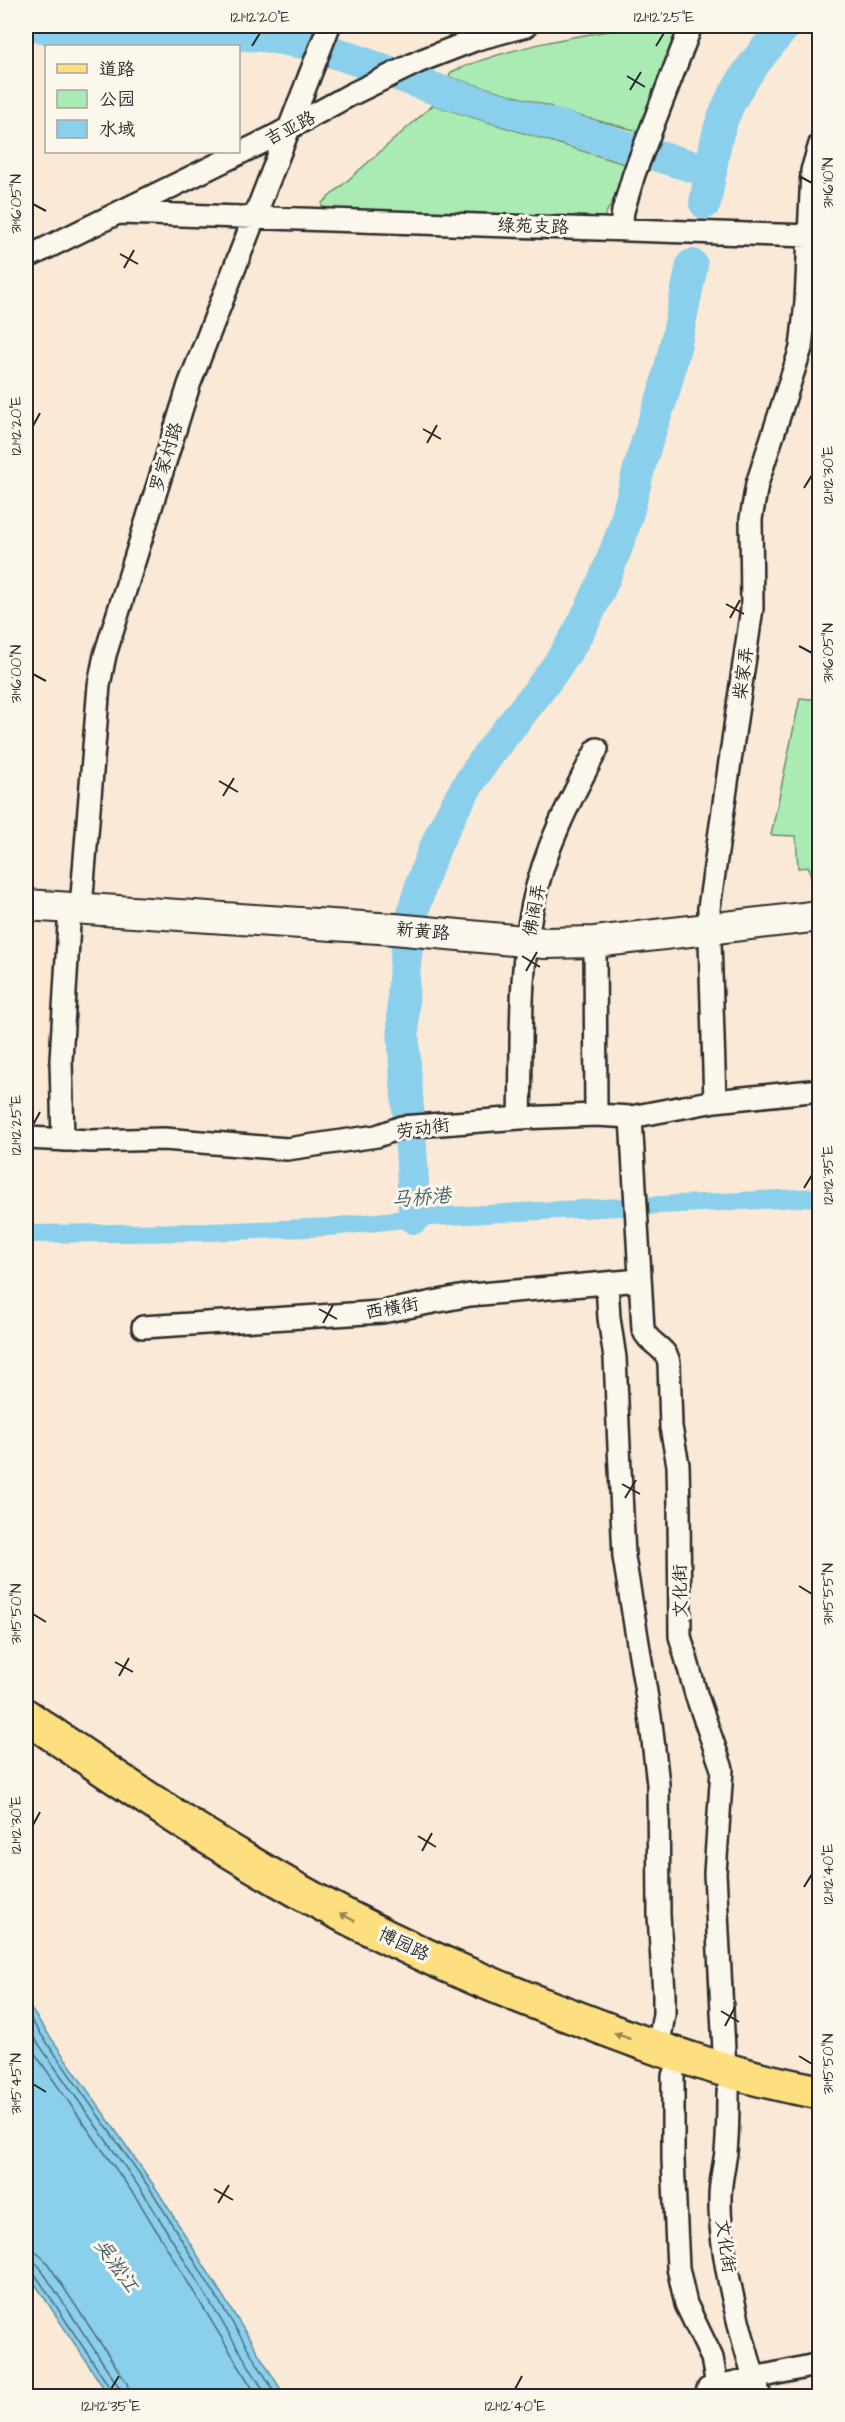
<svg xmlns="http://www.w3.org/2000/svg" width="845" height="2422" font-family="'Architects Daughter','LXGW WenKai TC',sans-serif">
  <rect width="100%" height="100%" fill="#f9e9d6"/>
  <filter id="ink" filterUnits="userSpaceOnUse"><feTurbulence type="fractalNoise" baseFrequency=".0167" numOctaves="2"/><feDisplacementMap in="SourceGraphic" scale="12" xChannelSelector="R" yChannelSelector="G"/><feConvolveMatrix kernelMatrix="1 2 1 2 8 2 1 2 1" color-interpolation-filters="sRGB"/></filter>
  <g filter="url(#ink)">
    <path fill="#aaeab3" stroke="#6a8a6f" stroke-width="1.5" d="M643,26H680L642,132L552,109V107L449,77L451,72C512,46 578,35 643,26Z
      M433,105L628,165L618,192L601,222L322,213V203Z
      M800,698L819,700L820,882L812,883L809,867L798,868L796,836L771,835Z"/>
    <path fill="#8acfeb" stroke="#648d9e" stroke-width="1.5" d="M26,2002L157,2190L285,2396H109L26,2270Z"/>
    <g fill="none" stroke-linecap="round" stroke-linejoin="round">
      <path stroke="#516d78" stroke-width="1.5" d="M26,2013L153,2193L277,2396
        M26,2026L146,2197L267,2396
        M26,2041L139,2202L257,2396
        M26,2251L37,2253L46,2261L127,2383L130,2396
        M26,2260L33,2261L39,2266L119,2387L121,2396
        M26,2268L33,2271L112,2391L113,2396"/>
      <path stroke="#8acfeb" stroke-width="18" d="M26,1234L208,1232L330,1227L414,1218L520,1212L820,1197"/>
      <path stroke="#8acfeb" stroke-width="32" d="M39,26L63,33L91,37L204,32L263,36L304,43L348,57L441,91L711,172
        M705,203C710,179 712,154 719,130C730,91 759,56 785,26
        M414,1218C414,1113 388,1006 416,902C431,847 457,797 491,751C521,712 555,674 579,631C596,600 610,567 622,533C631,505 636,476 645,448C650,430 657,413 663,395C675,353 683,308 692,265"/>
      <g stroke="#2b2b2b" stroke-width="26">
        <path id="street" d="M120,213L810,236
          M621,229L623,211L634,174L691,26
          M26,258L273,137L350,95L420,61L477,39L526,26
          M81,908L99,685L105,655L189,385L329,26
          M595,942L596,1115
          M715,1101L709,908L752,608L751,519L757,484L801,348L806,302L812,171L820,144
          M631,1117L643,1329C648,1344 666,1346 669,1363L671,1427L678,1465L679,1507L680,1636L696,1694L722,1769L715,1873L725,2070
          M520,1118C522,1047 518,975 533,904C544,849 571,798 597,749
          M26,1138L91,1141L164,1139L287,1149L377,1136L402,1127L520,1118L596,1115L631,1117L715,1101L820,1090
          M63,1140L61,1060L70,907
          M607,1284L609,1318L615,1358L624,1557L651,1723L658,1784L659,1915L664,1993V2014L658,2049
          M143,1327L382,1312L470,1295L640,1280
          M673,2076V2160L678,2268L686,2304L712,2358L717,2386
          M728,2092C728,2112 728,2132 726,2152C724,2167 720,2183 720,2198C719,2256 742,2341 760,2396
          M706,2396L708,2389L717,2386L820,2364"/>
      </g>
      <g stroke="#2b2b2b" stroke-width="34">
        <path id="secondary" d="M26,905L394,929L545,943L595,942L820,916"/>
      </g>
      <g stroke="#2b2b2b" stroke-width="38">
        <path id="primary" d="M26,1716C130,1788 236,1860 349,1918C426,1958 508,1993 590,2023C665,2052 740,2078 820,2092"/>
      </g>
      <use href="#street" stroke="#fbf7ec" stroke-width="21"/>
      <use href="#secondary" stroke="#fbf7ec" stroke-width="30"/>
      <use href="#primary" stroke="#fedf80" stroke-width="33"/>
    </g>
    <defs><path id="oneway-solid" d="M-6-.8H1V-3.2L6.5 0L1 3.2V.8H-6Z" transform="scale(1.5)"/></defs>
    <g fill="#948556">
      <use href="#oneway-solid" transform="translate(347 1917) rotate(-152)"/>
      <use href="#oneway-solid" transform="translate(622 2036) rotate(-159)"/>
    </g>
  </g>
  <path fill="none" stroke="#2b2b2b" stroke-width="2" d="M252,46L260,33M656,46L664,33M627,76L645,87M630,90L641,72M799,176L812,183M33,204L46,211M120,254L138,264M124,268L134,250M33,426L40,413M423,429L441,439M427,443L437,425M804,488L812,475M726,604L744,614M730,618L740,600M799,646L812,653M33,674L46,681M219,781L238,792M223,796L234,778M522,956L540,967M526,971L537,952M33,1125L40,1112M804,1188L812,1175M319,1309L337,1319M323,1323L333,1305M622,1484L640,1494M625,1498L636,1480M799,1586L812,1594M33,1614L46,1622M115,1662L133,1672M119,1676L129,1658M33,1825L40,1812M418,1836L436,1847M422,1851L432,1833M804,1887L812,1874M721,2011L739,2022M725,2026L735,2007M799,2056L812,2064M33,2084L46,2092M214,2189L233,2200M218,2203L229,2185M111,2389L119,2376M515,2389L522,2376"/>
  <g text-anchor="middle" stroke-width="6" stroke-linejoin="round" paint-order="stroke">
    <g font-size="18" fill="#2b2b2b" stroke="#fbf7ec">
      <text transform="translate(290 128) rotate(-27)" y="6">吉亚路</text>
      <text transform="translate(533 226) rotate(2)" y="6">绿苑支路</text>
      <text transform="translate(166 457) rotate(-73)" y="6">罗家村路</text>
      <text transform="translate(743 673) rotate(-82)" y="6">柴家弄</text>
      <text transform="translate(534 910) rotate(-79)" y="6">佛阁弄</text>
      <text transform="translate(423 931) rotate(5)" y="6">新黄路</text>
      <text transform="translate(423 1128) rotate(-8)" y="6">劳动街</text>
      <text transform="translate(392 1308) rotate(-10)" y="6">西横街</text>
      <text transform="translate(680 1591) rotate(-91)" y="6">文化街</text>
      <text transform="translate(404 1944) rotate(25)" y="6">博园路</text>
      <text transform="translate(726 2246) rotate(82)" y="6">文化街</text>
    </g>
    <g font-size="20" font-style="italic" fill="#485c65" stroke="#fbf7ec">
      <text transform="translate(421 1197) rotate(-5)" y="7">马桥港</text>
      <text transform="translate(117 2265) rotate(55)" y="7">吴淞江</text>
    </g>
  </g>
  <rect width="845" height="2422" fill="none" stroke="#fbf7ec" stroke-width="66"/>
  <rect x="45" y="45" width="195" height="108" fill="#fbf7ec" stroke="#a8a59f" stroke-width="1.5"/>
  <rect x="57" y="64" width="30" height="9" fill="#fedf80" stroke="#a8a59f" stroke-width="1.5"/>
  <text x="99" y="75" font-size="18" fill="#2b2b2b">道路</text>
  <rect x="57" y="90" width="30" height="18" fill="#aaeab3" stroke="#a8a59f" stroke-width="1.5"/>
  <text x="99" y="105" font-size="18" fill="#2b2b2b">公园</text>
  <rect x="57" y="120" width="30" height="18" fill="#8acfeb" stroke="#a8a59f" stroke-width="1.5"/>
  <text x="99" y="135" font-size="18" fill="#2b2b2b">水域</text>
  <rect x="33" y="33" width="779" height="2356" fill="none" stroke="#2b2b2b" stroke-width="2"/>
  <g font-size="15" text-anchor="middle" fill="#2b2b2b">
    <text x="260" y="22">121°12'20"E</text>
    <text x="664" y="22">121°12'25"E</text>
    <text transform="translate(828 183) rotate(-90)" y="5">31°16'10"N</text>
    <text transform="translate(16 204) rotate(-90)" y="5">31°16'05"N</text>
    <text transform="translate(16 426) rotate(-90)" y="5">121°12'20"E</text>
    <text transform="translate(828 475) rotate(-90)" y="5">121°12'30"E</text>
    <text transform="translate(828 653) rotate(-90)" y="5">31°16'05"N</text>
    <text transform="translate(16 674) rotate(-90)" y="5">31°16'00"N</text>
    <text transform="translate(16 1125) rotate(-90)" y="5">121°12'25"E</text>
    <text transform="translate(828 1175) rotate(-90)" y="5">121°12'35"E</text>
    <text transform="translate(828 1594) rotate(-90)" y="5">31°15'55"N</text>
    <text transform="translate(16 1614) rotate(-90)" y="5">31°15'50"N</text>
    <text transform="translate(16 1825) rotate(-90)" y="5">121°12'30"E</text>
    <text transform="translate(828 1874) rotate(-90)" y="5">121°12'40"E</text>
    <text transform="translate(828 2064) rotate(-90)" y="5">31°15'50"N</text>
    <text transform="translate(16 2084) rotate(-90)" y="5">31°15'45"N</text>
    <text x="111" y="2411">121°12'35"E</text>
    <text x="515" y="2411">121°12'40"E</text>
  </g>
</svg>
